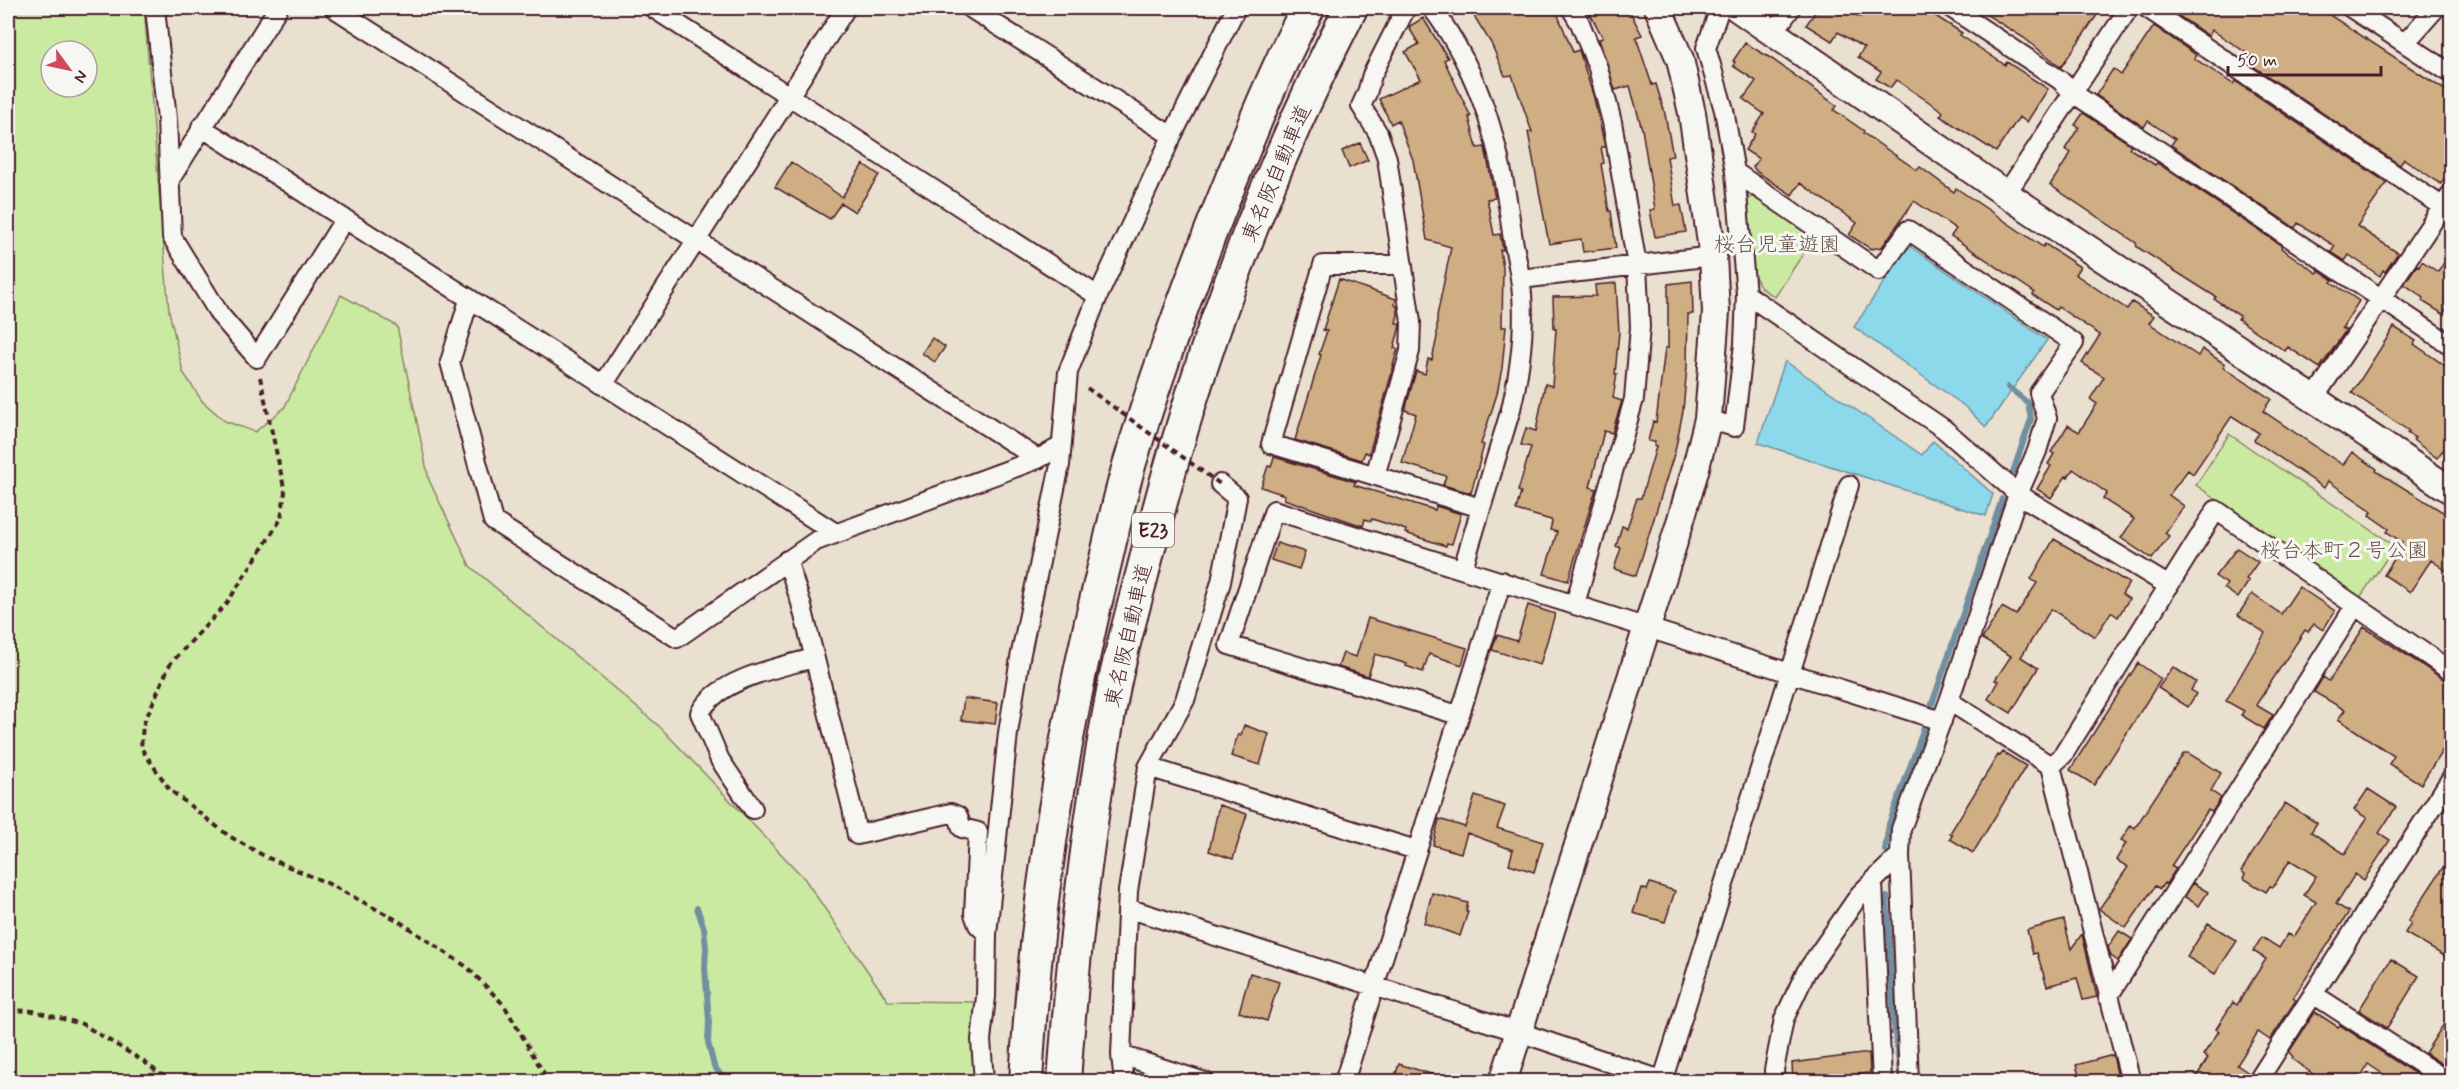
<svg xmlns="http://www.w3.org/2000/svg" width="2459" height="1089" font-family="Mynerve,'Klee One',sans-serif">
  <rect width="100%" height="100%" fill="#eae0d0"/>
  <filter id="ink" filterUnits="userSpaceOnUse"><feTurbulence type="fractalNoise" baseFrequency=".0167" numOctaves="2"/><feDisplacementMap in="SourceGraphic" scale="12" xChannelSelector="R" yChannelSelector="G"/><feConvolveMatrix kernelMatrix="1 2 1 2 8 2 1 2 1" color-interpolation-filters="sRGB"/></filter>
  <g filter="url(#ink)">
    <path fill="#caeaa2" stroke="#8a8466" stroke-width="1.5" fill-rule="evenodd" d="M8,8H144L169,311L183,372L202,401L225,421L255,432L284,408L341,295L397,326L429,480L470,566L660,727L804,878L888,1001L989,1002L980,1081H8ZM51,51H87V87H51Z
      M1755,197L1814,237L1775,297L1761,288L1752,271L1745,198Z
      M2229,434L2395,546L2359,599L2196,485Z"/>
    <path fill="#8cd9ec" stroke="#728f9f" stroke-width="1.5" d="M1911,247L2047,340L1986,427L1963,405L1854,327L1906,249Z
      M1785,361L1922,455L1933,441L1993,494L1986,516L1758,443Z"/>
    <g fill="none" stroke-linecap="round" stroke-linejoin="round">
      <path stroke="#728f9f" stroke-width="6" d="M2008,387L2028,403L2031,419L2013,472
        M1885,850L1889,824L1918,745L2002,499
        M1887,897L1893,1015L1900,1073
        M697,908L704,928L706,948L705,968L709,1021L708,1042L714,1066L726,1082"/>
    </g>
    <path fill="#ceae82" stroke="#4a1f2b" stroke-width="1.5" d="M1469,8H1504L1508,13L1518,8H1555L1573,52L1579,50L1594,98L1605,147H1601L1604,163L1601,164L1609,211H1611L1616,248L1583,252L1581,239L1549,244L1528,132H1532L1512,75L1505,76L1491,43Z
      M1587,8H1628L1642,35L1636,37L1652,85L1656,84L1665,114L1673,156L1667,157L1675,206L1681,205L1686,232L1655,237L1650,210L1655,209L1642,129L1630,86L1615,90L1599,39L1603,38Z
      M1818,8H1845L1860,17L1866,8H1923L1962,33L1960,35L2005,65L2007,62L2048,89L2027,122L2019,117L1996,152L1940,116L1943,112L1941,110L1896,80L1890,88L1876,79L1881,72L1858,57L1864,48L1838,32L1832,41L1806,25Z
      M1976,8H2102L2061,67L2024,38Z
      M2167,8H2323L2333,14L2331,16L2451,94V168L2441,184L2404,159L2400,165L2247,62L2251,56L2212,30L2209,36Z
      M1423,18L1448,58L1444,60L1471,117H1469L1477,148L1485,147L1495,198L1487,199L1494,235L1500,234L1503,250H1500L1503,268L1502,327H1506L1502,368L1497,394L1481,444L1484,445L1471,493L1443,485L1446,476L1402,463L1416,414L1405,410L1416,371L1425,374L1428,359L1432,360L1437,337V316L1451,247L1427,240L1413,160L1398,120L1391,124L1379,99L1421,79L1405,52L1419,44L1409,28L1410,26Z
      M2154,26L2196,55L2194,58L2233,84L2235,81L2387,183L2357,226L2398,253L2385,272L2383,270L2380,276L2349,255L2345,261L2331,252L2335,246L2298,223L2295,228L2171,145L2175,139L2148,121L2144,127L2096,95L2113,69L2121,75Z
      M1745,43L1772,59L1837,106L1834,110L1864,131L1863,133L1917,170L1920,167L1954,192L1956,188L2043,247L2045,244L2080,267L2075,274L2127,309L2132,302L2154,316L2149,323L2198,356L2202,349L2225,364L2223,367L2271,399L2263,411L2343,465L2352,452L2377,469L2376,471L2451,517V574L2431,560L2410,592L2384,575L2402,547L2400,546L2402,542L2387,532L2389,529L2369,515L2372,511L2328,481L2324,488L2254,440L2259,433L2232,416L2193,474L2188,470L2169,495L2184,506L2165,533L2169,536L2152,559L2121,538L2134,519L2103,499L2107,493L2073,469L2068,477L2066,476L2051,498L2037,489L2051,466L2048,464L2054,454L2051,452L2068,425L2079,432L2097,404L2090,399L2104,377L2082,363L2100,335L2058,307L2056,310L2033,295L2034,292L1951,236L1956,229L1914,201L1882,247L1871,249L1849,235L1857,223L1800,183L1792,195L1757,172L1753,167L1759,159L1745,150L1755,134L1752,132L1764,114L1743,99L1756,81L1733,66L1735,62L1733,61Z
      M2083,113L2131,145L2129,148L2155,165L2157,163L2282,246L2281,248L2317,273L2319,271L2333,280L2331,282L2359,301L2342,328L2346,330L2320,368L2288,347L2285,351L2238,319L2240,316L2214,299L2216,297L2137,247L2136,243L2050,185L2071,153L2065,149L2079,127L2075,125Z
      M1360,143L1368,160L1349,168L1342,151Z
      M791,162L842,197L863,164L879,175L855,212L841,203L830,219L775,187Z
      M2451,252V302L2443,314L2422,301L2424,298L2404,284L2417,265L2419,266L2422,261L2438,272Z
      M1339,279L1396,299L1395,305L1397,306L1398,314L1396,323L1400,324L1399,330L1394,348L1398,349L1393,365H1394L1369,454L1365,452L1362,460L1295,440L1321,355L1319,354L1327,331L1323,330Z
      M1692,281L1693,314H1688L1687,366L1683,411L1675,451L1636,576L1614,569L1621,548L1616,546L1622,526L1627,528L1637,498H1641L1656,447L1654,446L1655,442L1648,441L1653,421L1656,422L1665,348H1668V284Z
      M1616,283L1619,332L1615,374H1617L1613,398L1622,401L1612,433L1604,431L1590,487L1596,489L1568,581L1544,574L1557,532L1550,530L1552,522L1551,520L1516,510L1521,492L1518,491L1531,447L1521,445L1526,428L1536,431L1545,384L1552,386L1556,329H1554L1553,297L1596,296L1595,285Z
      M2394,327L2416,341L2414,344L2451,370V456L2443,450L2437,458L2413,440L2415,438L2407,433L2409,431L2352,393Z
      M932,338L945,347L935,362L922,353Z
      M1274,457L1356,482L1354,485L1435,510L1436,506L1461,514L1452,544L1447,543L1446,546L1405,533L1406,530L1372,519L1371,521L1365,519L1363,526L1284,499L1285,495L1261,487L1268,466L1271,467Z
      M2054,539L2129,583L2122,594L2129,599L2118,617L2111,612L2095,637L2051,609L2021,657L2038,668L2011,713L1988,699L1998,681L1995,680L2011,656L1982,639L2002,607L2016,615L2037,583L2031,579Z
      M1277,543L1305,552L1299,569L1271,560Z
      M2237,548L2258,562L2246,579L2249,581L2238,598L2224,588L2227,584L2215,576Z
      M2299,587L2335,611L2323,630L2314,624L2308,632L2305,630L2256,705L2273,715L2264,729L2241,715L2244,711L2226,701L2265,633L2238,615L2252,594L2281,614Z
      M1528,605L1555,614L1540,665L1492,650L1497,635L1517,641Z
      M1368,618L1467,648L1462,665L1429,654L1423,672L1406,666L1407,664L1375,654L1368,676L1338,667L1343,653L1356,657Z
      M2364,627L2451,684V737L2421,784L2389,764L2394,756L2338,719L2345,710L2314,692L2323,677L2329,681Z
      M2138,663L2161,679L2094,785L2070,770Z
      M2173,667L2196,682L2191,690L2196,694L2188,707L2158,688Z
      M964,698L998,703L995,724L961,720Z
      M1244,725L1269,734L1260,765L1231,756L1238,734L1241,735Z
      M2003,752L2026,766L1973,853L1950,839L1953,834L1950,833L1998,755L2000,756Z
      M2184,753H2188L2221,773L2211,791L2221,798L2212,812L2208,810L2171,866L2176,869L2166,884L2164,883L2160,889L2155,886L2126,928L2099,909L2128,867L2116,860L2126,843L2121,840L2131,825L2135,828Z
      M2368,789L2396,807L2379,833L2390,840L2364,880L2355,874L2336,904L2349,912L2293,998L2296,1000L2270,1040L2258,1032L2237,1065L2249,1073L2246,1082H2193L2208,1058L2203,1055L2219,1031L2216,1029L2233,1002L2237,1005L2266,959L2253,951L2262,937L2279,948L2288,934L2294,937L2316,902L2304,895L2316,876L2290,860L2273,887L2270,886L2266,892L2243,878L2245,874L2241,871L2285,803L2317,823L2311,832L2345,854L2367,818L2354,810Z
      M1475,796L1505,806L1497,828L1543,842L1534,872L1509,864L1513,850L1467,833L1461,853L1433,845L1439,819L1465,827Z
      M1219,805L1247,814L1233,859L1209,851Z
      M2451,855V960L2405,933L2411,923L2408,921Z
      M1650,883L1675,891L1665,922L1633,913L1641,888L1647,890Z
      M2193,883L2208,892L2199,906L2185,897Z
      M1432,893L1468,903L1466,911L1468,912L1460,936L1424,923Z
      M2064,920L2071,949L2082,934L2097,997L2083,1000L2077,978L2047,986L2037,953L2033,954L2027,930Z
      M2208,923L2237,941L2215,974L2187,957Z
      M2119,931L2132,939L2118,961L2111,956L2108,947Z
      M2391,959L2419,976L2387,1028L2359,1010Z
      M1250,973L1279,982L1267,1021L1239,1012Z
      M2315,1012L2338,1027L2340,1025L2428,1082H2395L2368,1064L2358,1082H2324L2292,1059L2293,1057L2289,1052Z
      M2451,1013V1070L2425,1053Z
      M1869,1053L1870,1073L1840,1076V1079L1828,1082H1793L1792,1063Z
      M2113,1055L2119,1082H2081L2076,1065Z
      M1399,1064L1444,1078L1443,1082H1393Z"/>
    <g fill="none" stroke-linecap="round" stroke-linejoin="round">
      <g stroke="#4a1f2b" stroke-width="22">
        <path id="street" d="M155,8L167,119L172,237L220,315L257,358L344,220
          M334,8L1038,459
          M653,8L1098,296
          M970,8L1172,136
          M1432,8C1483,77 1501,149 1512,233C1514,248 1518,263 1520,278C1527,322 1521,366 1511,409L1463,568
          M1571,8L1580,23L1598,68L1612,122L1637,265L1640,327L1634,399L1575,604
          M1951,8L2060,80L2073,93L2452,346
          M2147,8L2452,213
          M2351,8L2452,74
          M1774,32L1791,8
          M2405,43L2436,8
          M201,127L834,532
          M1735,172L1879,271L1908,230L2074,343L2039,393L2047,418L2037,451L2018,494L1949,701L1901,829L1900,855L1909,1082
          M169,181L278,8
          M2006,194L2129,8
          M1403,265H1323L1271,444L1481,508
          M1521,279L1713,256
          M1746,294L1944,429L2018,494L2169,586
          M469,300L450,362L493,521L677,638L816,541L1038,459L1061,446
          M603,385L846,8
          M2314,398L2452,193
          M1708,419L1734,427L1744,344L1746,294L1735,172L1724,110L1706,48L1720,8
          M1375,476L1410,351L1411,322L1387,158L1378,133L1361,106L1367,93L1372,75L1406,8
          M787,560L801,603L852,808L857,835L951,813L958,816L962,828L978,832L974,914L978,925L987,934
          M1949,701L2051,766L2131,1082
          M1458,715L1229,645L1274,510L1942,721
          M2051,766L2063,755L2216,510L2452,672
          M1148,767L1416,850
          M753,809L720,760L700,713C717,679 780,667 814,658
          M1873,883L1882,1082
          M1127,908L1519,1032L1667,1082
          M2313,994L2449,1082
          M2108,997L2355,606
          M1121,1055L1205,1082
          M984,1082L981,1040L986,997L987,934L1008,733L1020,658L1060,465L1068,372L1098,296L1172,136L1236,8
          M1124,1082L1121,1055L1128,891L1148,767L1185,700L1221,582L1237,498L1220,484
          M1344,1082L1502,581
          M1662,1082L1849,485
          M1775,1082L1774,1070L1784,1019L1806,972L1860,894L1900,855
          M2257,1082L2452,777"/>
      </g>
      <g stroke="#4a1f2b" stroke-width="30">
        <path id="secondary" d="M1737,8L2006,194L2452,491
          M1503,1082L1679,526L1695,471L1708,419L1716,312L1713,256L1692,113L1680,59L1658,8"/>
      </g>
      <g stroke="#4a1f2b" stroke-width="36">
        <path id="highway" d="M1026,1082C1035,910 1062,738 1103,571C1112,535 1119,498 1130,462C1156,376 1187,291 1220,208C1247,141 1274,72 1308,8
          M1064,1082C1073,949 1089,816 1114,686C1122,647 1133,609 1143,571C1191,376 1259,186 1351,8"/>
      </g>
      <path stroke="#4a1f2b" stroke-width="4" stroke-dasharray="6 4.5" stroke-linecap="butt" d="M260,377L285,492L281,519L227,603L170,664L143,725L141,748L170,790L229,836L266,857L327,883L397,920L467,967L504,1005L549,1082
        M8,1010L33,1011L82,1024L143,1061L171,1082"/>
      <use href="#street" stroke="#f6f6f2" stroke-width="18"/>
      <use href="#secondary" stroke="#f6f6f2" stroke-width="26"/>
      <use href="#highway" stroke="#f6f6f2" stroke-width="32"/>
      <path stroke="#4a1f2b" stroke-width="4" stroke-dasharray="6 4.5" stroke-linecap="butt" d="M1087,388L1220,484"/>
    </g>
  </g>
  <g text-anchor="middle" stroke-width="6" stroke-linejoin="round" paint-order="stroke">
    <rect fill="#f6f6f2" stroke="#7e6067" stroke-width="1.5" x="1132" y="513" width="42" height="34" rx="4.5"/>
    <g font-size="20" font-weight="bold" fill="#4a1f2b">
      <text x="1153" y="537">E23</text>
    </g>
    <g font-size="21" fill="#4a1f2b" stroke="#f6f6f2">
      <text transform="translate(1276 173) rotate(-67)" y="7">東名阪自動車道</text>
      <text transform="translate(1128 635) rotate(-77)" y="7">東名阪自動車道</text>
    </g>
    <g font-size="21" fill="#6a5249" stroke="#f6f6f2">
      <text x="1777" y="251">桜台児童遊園</text>
      <text x="2344" y="557">桜台本町２号公園</text>
    </g>
  </g>
  <rect width="2459" height="1089" fill="none" stroke="#f6f6f2" stroke-width="30"/>
  <rect x="15" y="15" width="2429" height="1059" fill="none" stroke="#4a1f2b" stroke-width="2" filter="url(#ink)"/>
  <g transform="translate(69 69) rotate(123)"><circle r="28" fill="#f6f6f2" stroke="#b1a0a2" stroke-width="1.5"/>
  <path d="M0-4.5L10 22L0 15L-10 22Z" fill="#d1495b"/>
  <text y="-9" font-size="16" font-weight="bold" text-anchor="middle" fill="#4a1f2b">N</text>
  </g>
  <path d="M2228 66v9h153v-9" fill="none" stroke="#4a1f2b" stroke-width="3"/>
  <text x="2237" y="66" font-size="18" fill="#4a1f2b" stroke="#f6f6f2" stroke-width="4.5" paint-order="stroke">50 m</text>
</svg>
